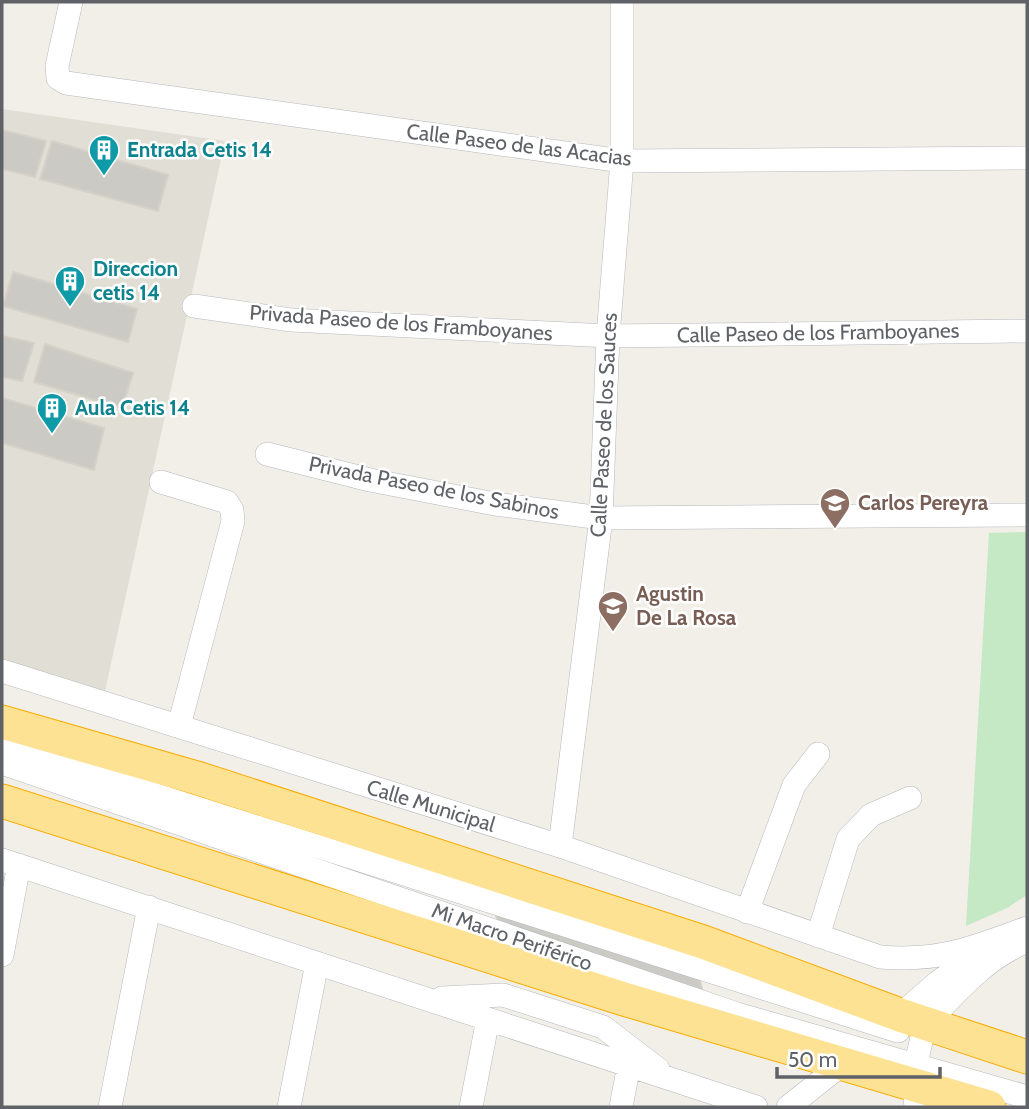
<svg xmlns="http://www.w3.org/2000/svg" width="1029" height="1109" font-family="Cabin,sans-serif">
  <rect width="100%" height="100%" fill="#f1efe8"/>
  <path fill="#e1ded6" d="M2,109L225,141L105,691L2,659Z"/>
  <path fill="#c5e8c5" d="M1027,532V895L1007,908L966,926L989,533Z"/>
  <path fill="#cccac5" stroke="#d6d1c6" stroke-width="2" d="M2,130L46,141L35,177L2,169Z
    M52,141L168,175L158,211L40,179Z
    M13,272L137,309L128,342L3,306Z
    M2,336L34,343L22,381L2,377Z
    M45,344L133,373L122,408L34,382Z
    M2,398L104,428L94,470L2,443Z
    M494,909L698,974L703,992L500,928Z"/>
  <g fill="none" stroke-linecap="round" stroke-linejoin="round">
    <g stroke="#b5b8bc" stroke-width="24">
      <path id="minor" d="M71,2L57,66L58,78L66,83L622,161L1027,158
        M194,306L291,320L608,336L1027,331
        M267,454L370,480L495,504L601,518L1027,515
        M161,482L227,502L232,510L233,521L179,726
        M2,671L560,846L880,957C940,962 972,948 1027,928
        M2,746L898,1031
        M2,763L737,1014L1027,1097
        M560,846L601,518L608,336L622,161V2
        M2,860L756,1107
        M747,912L794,785L818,754
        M818,936L848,839L871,815L910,798
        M2,955L19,865
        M442,998L503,995L603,1027L658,1069
        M892,1022L938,982L981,953
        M926,1024C957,992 983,960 1025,942
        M110,1107L149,907
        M289,1107L317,963
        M471,1107L488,1019
        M621,1107L629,1065
        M788,1107L850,1058
        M916,1107C911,1071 920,1046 929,1011"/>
    </g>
    <g stroke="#f9ab00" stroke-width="35">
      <path id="highway" d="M2,722L197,778L703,942L900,1015L1027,1057
        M2,801L624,999L989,1107"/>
    </g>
    <use href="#minor" stroke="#fff" stroke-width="23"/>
    <use href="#highway" stroke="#fde293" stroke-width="33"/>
  </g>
  <defs>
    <g id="building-pin" transform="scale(1.575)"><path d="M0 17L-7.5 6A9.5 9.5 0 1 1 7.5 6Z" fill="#0f9aa8" stroke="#fff"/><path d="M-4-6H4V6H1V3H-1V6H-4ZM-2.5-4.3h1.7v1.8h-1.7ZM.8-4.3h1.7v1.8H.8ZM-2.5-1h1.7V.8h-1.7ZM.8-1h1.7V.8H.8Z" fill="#fff"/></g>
    <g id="school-pin" transform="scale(1.575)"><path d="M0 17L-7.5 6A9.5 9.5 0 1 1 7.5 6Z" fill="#8d6e63" stroke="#fff"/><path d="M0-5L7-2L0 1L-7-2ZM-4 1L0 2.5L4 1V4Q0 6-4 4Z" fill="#fff"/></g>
  </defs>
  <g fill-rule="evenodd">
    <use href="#building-pin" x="104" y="150"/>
    <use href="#building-pin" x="70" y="281"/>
    <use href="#building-pin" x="52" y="408"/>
    <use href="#school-pin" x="835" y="503"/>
    <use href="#school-pin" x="613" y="606"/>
  </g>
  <g text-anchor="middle" stroke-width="5" stroke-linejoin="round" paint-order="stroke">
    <g font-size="21" fill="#5f6368" stroke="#fff">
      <text transform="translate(519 145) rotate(7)" y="7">Calle Paseo de las Acacias</text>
      <text transform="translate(401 323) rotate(4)" y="7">Privada Paseo de los Framboyanes</text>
      <text transform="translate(818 333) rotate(-1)" y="7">Calle Paseo de los Framboyanes</text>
      <text transform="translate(604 425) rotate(-87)" y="7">Calle Paseo de los Sauces</text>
      <text transform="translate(434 488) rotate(11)" y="7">Privada Paseo de los Sabinos</text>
      <text transform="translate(431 806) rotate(17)" y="7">Calle Municipal</text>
      <text transform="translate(512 937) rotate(19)" y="7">Mi Macro Periférico</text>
    </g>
    <g font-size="21" font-weight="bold" fill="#0d838f" stroke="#fff" text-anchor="start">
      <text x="127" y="157">Entrada Cetis 14</text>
      <text x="93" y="276">Direccion<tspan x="93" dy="24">cetis 14</tspan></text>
      <text x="75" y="415">Aula Cetis 14</text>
    </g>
    <g font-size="21" font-weight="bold" fill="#785e54" stroke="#fff" text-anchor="start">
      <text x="858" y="510">Carlos Pereyra</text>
      <text x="636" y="601">Agustin<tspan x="636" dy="24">De La Rosa</tspan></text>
    </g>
  </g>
  <rect width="1029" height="1109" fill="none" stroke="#5f6368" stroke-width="7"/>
  <path d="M777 1067v10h163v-10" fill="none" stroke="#5f6368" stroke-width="3.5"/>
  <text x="788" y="1067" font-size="21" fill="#5f6368" stroke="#ffffff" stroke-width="5" paint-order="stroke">50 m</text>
</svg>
